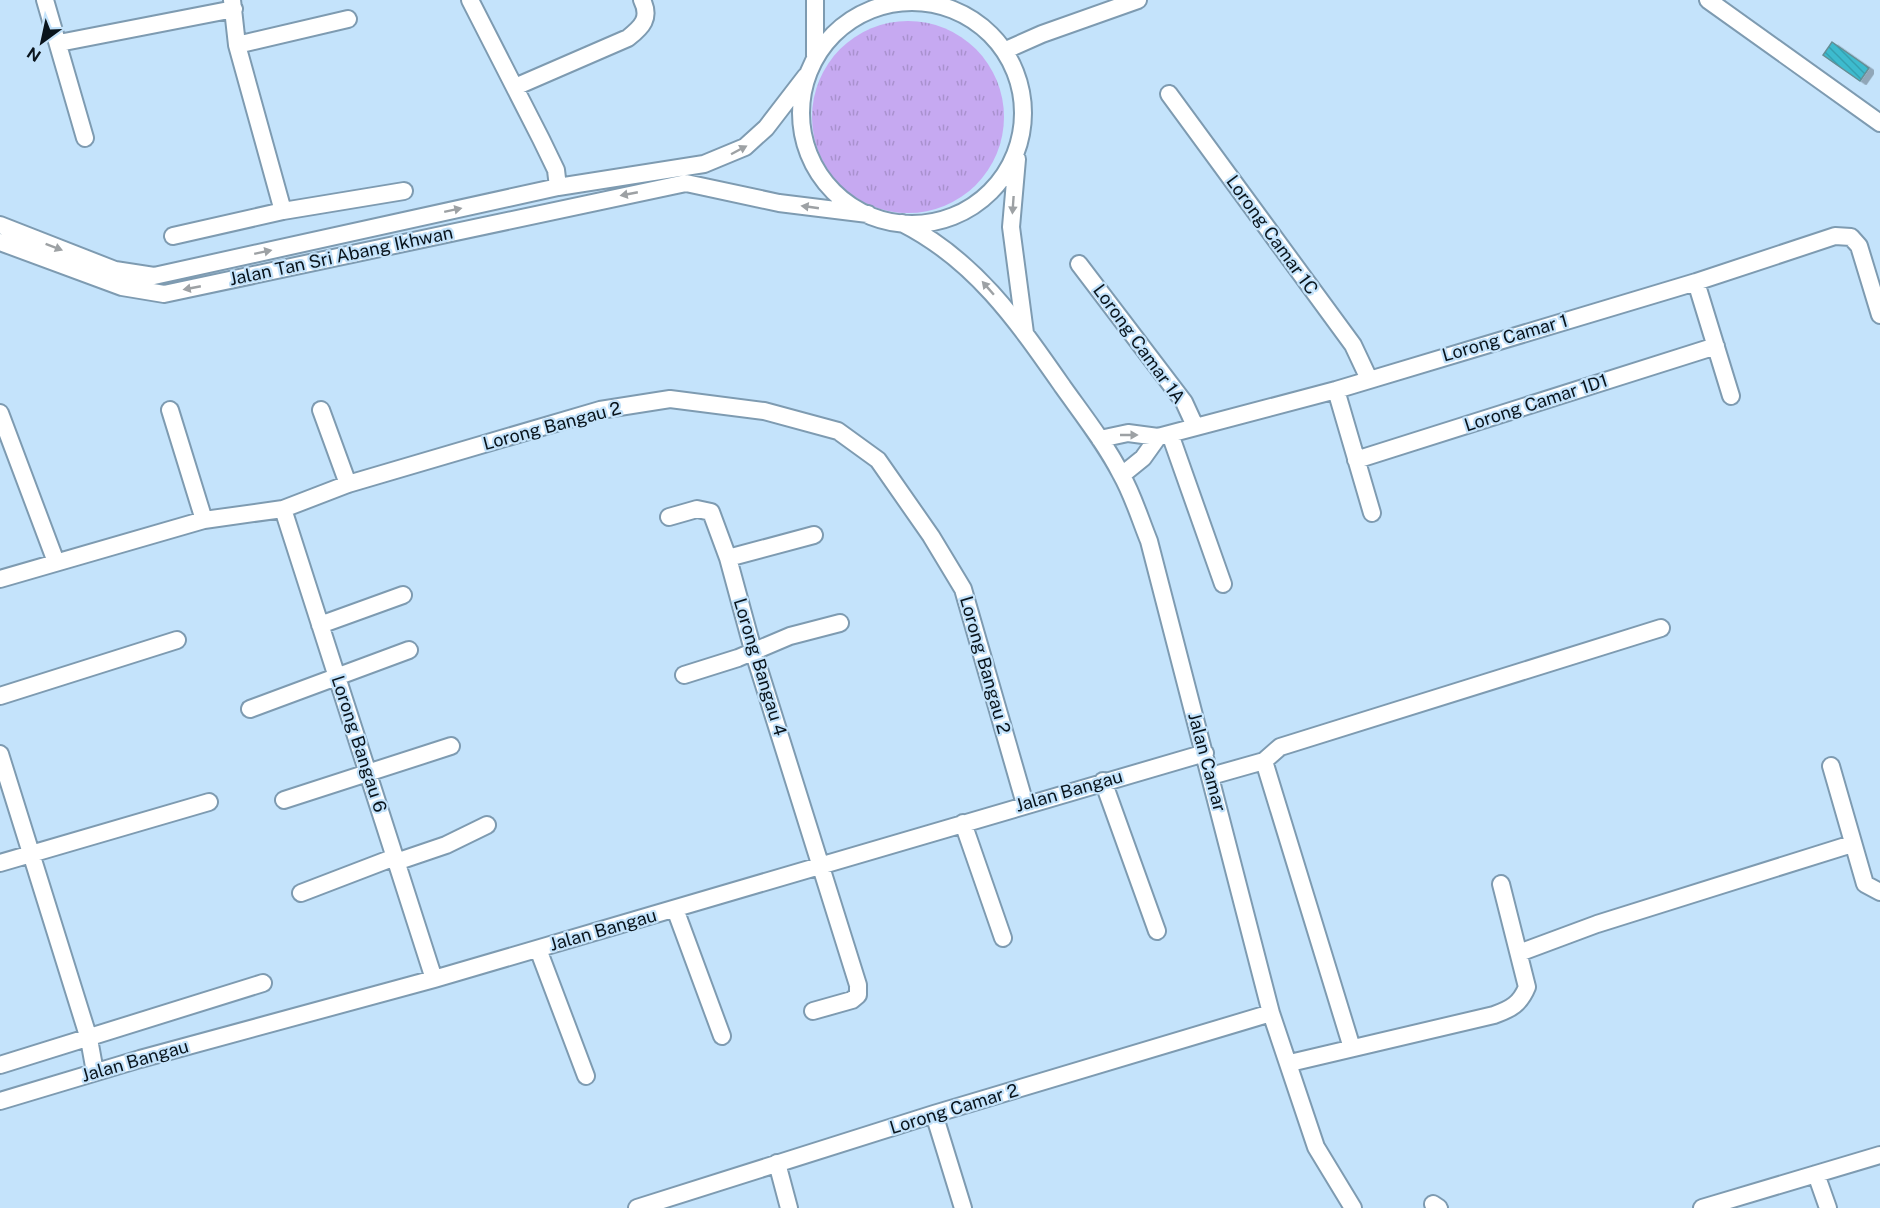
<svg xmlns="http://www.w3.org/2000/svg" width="1880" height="1208" font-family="'Public Sans',sans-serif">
  <defs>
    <pattern id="grass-tufts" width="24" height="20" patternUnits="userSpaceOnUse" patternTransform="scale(1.5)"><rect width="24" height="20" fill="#c6a9f1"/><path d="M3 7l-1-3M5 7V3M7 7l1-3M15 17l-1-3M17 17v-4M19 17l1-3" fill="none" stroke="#a991ce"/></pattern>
    <pattern id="building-back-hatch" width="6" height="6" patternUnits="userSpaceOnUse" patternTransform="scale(1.5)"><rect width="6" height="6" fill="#3ebbce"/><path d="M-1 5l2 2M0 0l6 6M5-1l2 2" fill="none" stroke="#35a0b0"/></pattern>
    <filter id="shadow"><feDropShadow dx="6" dy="3.5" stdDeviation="0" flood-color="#0004"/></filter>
  </defs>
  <rect width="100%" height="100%" fill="#c4e3fb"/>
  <path fill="url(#grass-tufts)" d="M812 117a96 96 0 1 1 192 0a96 96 0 1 1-192 0Z"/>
  <path fill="url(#building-back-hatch)" stroke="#658e95" stroke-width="1.5" filter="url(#shadow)" d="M1832,42L1869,68L1860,81L1823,55Z"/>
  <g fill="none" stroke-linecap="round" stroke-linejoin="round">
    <g stroke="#7e9bb1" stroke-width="20">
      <path id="minor" d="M45,0L85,138
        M232,0L237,45L283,211
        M470,0L541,139L556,170L558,187
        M1708,0L1880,123
        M801 113a111 111 0 1 1 222 0a111 111 0 1 1-222 0Z
        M59,43L234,9
        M237,45L348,19
        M1006,50L1042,34L1138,0
        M815,56V0
        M515,87L628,38C642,27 651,18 642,0
        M1169,94L1353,345L1369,379
        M1017,159L1011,227L1025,333
        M902,223C975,260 1017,321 1063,387C1083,415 1105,443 1121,474C1133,495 1140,519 1149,541L1271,1013L1316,1147L1353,1208
        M0,225L115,270L154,276L558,187L704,164L745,147L766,128L806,76
        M173,236L283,211L404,191
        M0,242L122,287L164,294L686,183L779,203L868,214
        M1079,264L1184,402L1195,426
        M1696,282L1731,396
        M1336,390L1372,513
        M170,410L204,520
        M321,410L348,484
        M0,413L56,562
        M1170,434L1223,584
        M1100,439L1128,433L1158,437L1336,390L1696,282L1835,236L1851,237L1859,246L1880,315
        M1356,460L1716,346
        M1122,475L1143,458L1158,437
        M283,509L434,979
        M669,517L697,509L711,512L728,558L753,650L858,985V995L852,1000L813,1011
        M728,558L814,535
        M0,579L204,520L283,509L348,484L600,410L670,399L764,411L838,431L878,460L931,536L963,589L1025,804
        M320,625L403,595
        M684,675L738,658L790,636L840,623
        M0,696L177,640
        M250,709L409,650
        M0,754L89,1039L95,1072
        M1264,761L1352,1048
        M1831,766L1865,884L1880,892
        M1211,776L1264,761L1280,747L1661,628
        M1103,781L1157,931
        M284,800L451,746
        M963,823L1003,938
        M396,862L446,845L487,825
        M0,863L209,802
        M301,893L395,857
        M675,909L722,1036
        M538,949L586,1076
        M1519,953L1597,924L1852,844
        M1290,1063L1494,1015C1511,1009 1520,1004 1527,987L1501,884
        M0,1065L263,983
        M0,1101L140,1059L434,979L1205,753
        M934,1114L963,1208
        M777,1163L789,1208
        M1816,1174L1828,1208
        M1433,1204L1439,1208
        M637,1208L934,1114L1271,1013
        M1702,1208L1880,1155"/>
    </g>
    <use href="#minor" stroke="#fff" stroke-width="16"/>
  </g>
  <defs><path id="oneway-solid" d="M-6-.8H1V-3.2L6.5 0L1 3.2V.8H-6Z" transform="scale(1.5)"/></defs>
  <g fill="#9da1a4">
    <use href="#oneway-solid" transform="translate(739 150) rotate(-28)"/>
    <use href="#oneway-solid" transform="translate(629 194) rotate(169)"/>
    <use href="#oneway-solid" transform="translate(1013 205) rotate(94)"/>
    <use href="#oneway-solid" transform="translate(810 207) rotate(-172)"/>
    <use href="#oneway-solid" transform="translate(453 210) rotate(-12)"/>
    <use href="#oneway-solid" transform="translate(54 247) rotate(21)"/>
    <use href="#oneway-solid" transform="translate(263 252) rotate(-12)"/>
    <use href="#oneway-solid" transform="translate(192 288) rotate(169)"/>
    <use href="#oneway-solid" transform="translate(988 288) rotate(-131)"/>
    <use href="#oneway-solid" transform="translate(1129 435)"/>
  </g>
  <g text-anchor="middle" stroke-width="4.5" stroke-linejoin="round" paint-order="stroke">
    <g font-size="18" fill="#09141c" stroke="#c4e3fb">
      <text transform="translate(1272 235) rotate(54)" y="6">Lorong Camar 1C</text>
      <text transform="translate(341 256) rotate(-12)" y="6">Jalan Tan Sri Abang Ikhwan</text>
      <text transform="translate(1505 338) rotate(-16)" y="6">Lorong Camar 1</text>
      <text transform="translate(1139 344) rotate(54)" y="6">Lorong Camar 1A</text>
      <text transform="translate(1536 403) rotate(-18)" y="6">Lorong Camar 1D1</text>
      <text transform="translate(552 426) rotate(-15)" y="6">Lorong Bangau 2</text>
      <text transform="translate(985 665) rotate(74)" y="6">Lorong Bangau 2</text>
      <text transform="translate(760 667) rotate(73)" y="6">Lorong Bangau 4</text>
      <text transform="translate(359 744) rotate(72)" y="6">Lorong Bangau 6</text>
      <text transform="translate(1207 762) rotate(75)" y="6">Jalan Camar</text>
      <text transform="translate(1069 791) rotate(-16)" y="6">Jalan Bangau</text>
      <text transform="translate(603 930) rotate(-16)" y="6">Jalan Bangau</text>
      <text transform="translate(135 1061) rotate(-16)" y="6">Jalan Bangau</text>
      <text transform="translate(954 1109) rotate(-17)" y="6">Lorong Camar 2</text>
    </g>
  </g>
  <g transform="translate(42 42) rotate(213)" stroke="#c4e3fb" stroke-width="4.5" paint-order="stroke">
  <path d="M0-4.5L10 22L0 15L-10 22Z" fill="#09141c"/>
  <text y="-9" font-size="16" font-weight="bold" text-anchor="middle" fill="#09141c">N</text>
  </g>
</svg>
